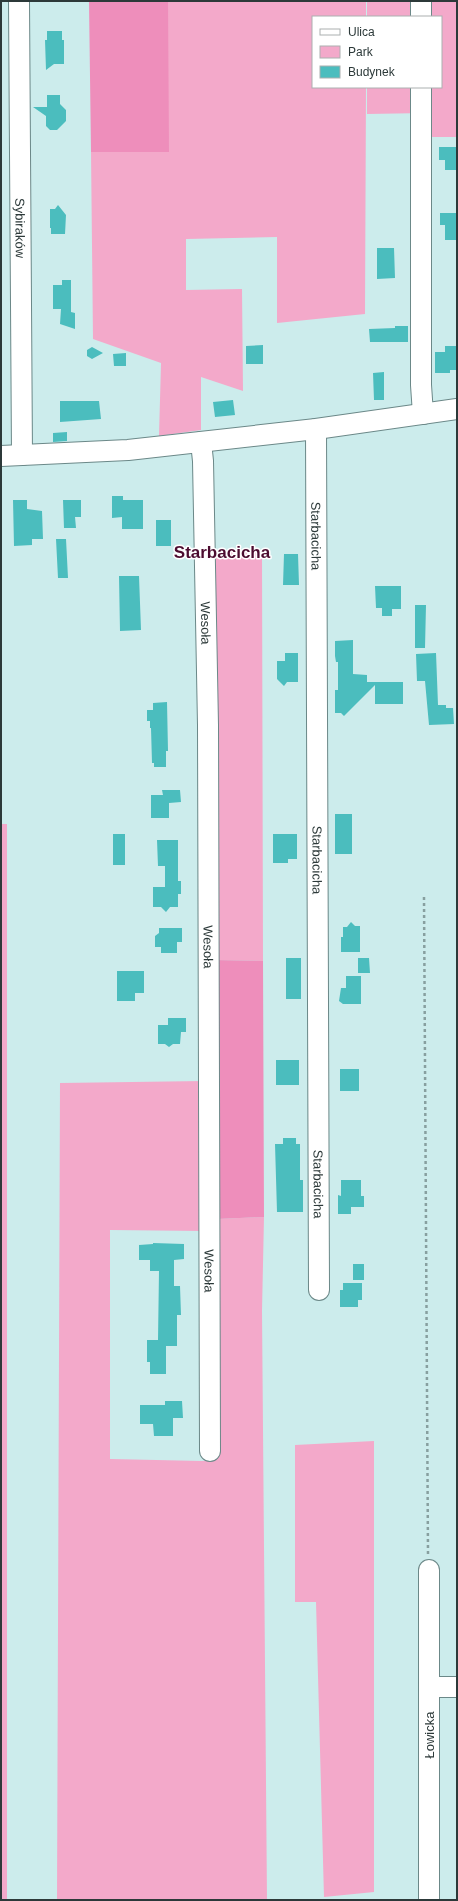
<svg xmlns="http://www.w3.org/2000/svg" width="458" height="1901" font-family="Arial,sans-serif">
  <rect width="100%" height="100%" fill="#ccecec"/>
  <path fill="#f3a9ca" d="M158,1H366V17H313V87H366L365,314L277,323V237L186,239V290L242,289L243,391L201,377V430L159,436L161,363L93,339L91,152L169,151Z
    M367,1H457V137H427L426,113L367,114V87H441V17H367Z
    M262,551L263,961L214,960V552Z
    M1,824H7V1900H1Z
    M204,1081V1231L110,1230V1459L202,1461L215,1460L217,1219L264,1217L262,1311L267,1900H57L60,1083Z
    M374,1441V1892L324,1897L316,1602H295V1445Z"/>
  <path fill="#ee8ebb" d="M89,1H168L169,152H91Z
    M214,960L263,961L264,1217L217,1219Z"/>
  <path fill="#4bbdbe" d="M47,31H62V40H64V64H54L46,70L45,40H47Z
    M47,95H60V104L66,110V121L57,130H50L46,126V116L33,107H47Z
    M439,147H457V170H445V160H439Z
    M58,205L66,215L65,234H51V228H50V209H55Z
    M440,213H457V240H445V225H440Z
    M377,248H394L395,278L377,279Z
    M62,280H71V312L75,313V329L60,324L61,309H53V285H62Z
    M395,326H408V342H370L369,329L395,328Z
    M263,345V364H246V346Z
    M445,346H457V370H450V373H435V352H445Z
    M92,347L103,353L92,359L87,356V350Z
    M126,353V366H114L113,354Z
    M384,372V400H374L373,373Z
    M233,400L235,415L215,417L213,402Z
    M60,401H99L101,419L60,422Z
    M67,432V441L53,442V433Z
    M112,496H123V500H143V529H122V517L112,518Z
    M13,500H27V509L42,511L43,539H32V545L14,546Z
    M63,500H81V517H75L76,528H64Z
    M156,520H171V546H156Z
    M56,539H66L68,578H58Z
    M284,554H298L299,585H283Z
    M119,576H139L141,630L120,631Z
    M375,586H401V609H392V616H382V608H376Z
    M415,605H426L425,648H415Z
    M353,640V674L367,675V682H403V704H375V685L344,716L341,713H335V690H338V662H336L335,656V641Z
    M285,653H298V682H287L284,686L277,679V661H285Z
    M436,653L438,705H446V708H453L454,724L429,725L425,681H417L416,654Z
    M167,702L168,751H166V767H154V763H152L151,728H150V721H147V710H153V703Z
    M162,790H180L181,802L169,803V818H151V795H163Z
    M335,814H352V854H335Z
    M113,834H125V865H113Z
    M273,834H297V859H288V863H273Z
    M157,840H178V881H181V894H178V907H170L166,912L161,907H153V887H165V866H158Z
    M351,922L355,926H360V952H341V937H343V927H347Z
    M159,928H182V942H177V953H161V947H155V936L159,933Z
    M286,958H301V999H286Z
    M358,958H369L370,973H358Z
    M117,971H144V993H135V1001H117Z
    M346,976H361V1004H343L339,1001L341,988H346Z
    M168,1018H186V1032H181L180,1044H173L169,1047L165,1044H158V1025H168Z
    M276,1060H299V1085H276Z
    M340,1069H359V1091H340Z
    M283,1138H296V1144H300V1180H303V1212H277L275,1144H283Z
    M341,1180H361V1196H364V1207H351V1214H338V1195L341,1196Z
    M153,1243L184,1244V1259L174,1260V1286H180L181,1315H177V1346H166V1374H150V1362H147V1340H158L159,1271H150V1260H139V1245L153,1244Z
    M353,1264H364V1280H353Z
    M343,1283H362V1300H358V1307H340V1290H343Z
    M165,1401H182L183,1418H173V1436H154L153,1424H140V1405H165Z"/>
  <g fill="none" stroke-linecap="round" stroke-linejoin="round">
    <g stroke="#6b8888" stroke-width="22">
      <g id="minor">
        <path id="s1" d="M19,1L22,455"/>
        <path d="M421,17V1"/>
        <path d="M421,87V385L423,414"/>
        <path id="s2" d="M316,429L319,1290"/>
        <path id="s3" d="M201,442L203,461L208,725L210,1451"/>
        <path d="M1,456L128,450L316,429L457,409"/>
        <path d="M429,1570V1900"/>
        <path d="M429,1687H457"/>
      </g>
    </g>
    <path stroke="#879f9f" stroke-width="2.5" stroke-dasharray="3 3" stroke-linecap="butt" d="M424,897L428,1555"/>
    <use href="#minor" stroke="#fff" stroke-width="20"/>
  </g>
  <g text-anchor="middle" stroke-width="3" stroke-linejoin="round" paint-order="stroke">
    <g font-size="13" fill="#2c3939" stroke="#fff">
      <text dy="5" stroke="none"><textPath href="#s1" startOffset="227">Sybiraków</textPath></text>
      <text dy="5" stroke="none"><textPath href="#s2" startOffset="107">Starbacicha</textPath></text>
      <text dy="5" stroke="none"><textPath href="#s3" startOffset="181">Wesoła</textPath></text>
      <text dy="5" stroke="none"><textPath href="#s2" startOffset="431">Starbacicha</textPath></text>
      <text dy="5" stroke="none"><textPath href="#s3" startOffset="505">Wesoła</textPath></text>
      <text dy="5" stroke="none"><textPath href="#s2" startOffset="755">Starbacicha</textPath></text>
      <text dy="5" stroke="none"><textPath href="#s3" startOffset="829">Wesoła</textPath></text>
      <text transform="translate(429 1735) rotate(-90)" y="5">Łowicka</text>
    </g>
    <g font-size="17" font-weight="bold" fill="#4c0c30" stroke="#fff">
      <text x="222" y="558">Starbacicha</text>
    </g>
  </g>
  <rect width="458" height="1901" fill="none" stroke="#2c3939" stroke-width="4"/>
  <rect x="312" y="16" width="130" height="72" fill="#ffffff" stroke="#abb0b0"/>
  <rect x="320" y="29" width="20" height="6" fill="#ffffff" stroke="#abb0b0"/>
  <text x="348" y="36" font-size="12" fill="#2c3939">Ulica</text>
  <rect x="320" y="46" width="20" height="12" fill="#f3a9ca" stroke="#abb0b0"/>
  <text x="348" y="56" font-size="12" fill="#2c3939">Park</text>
  <rect x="320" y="66" width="20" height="12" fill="#4bbdbe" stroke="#abb0b0"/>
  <text x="348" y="76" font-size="12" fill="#2c3939">Budynek</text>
</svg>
